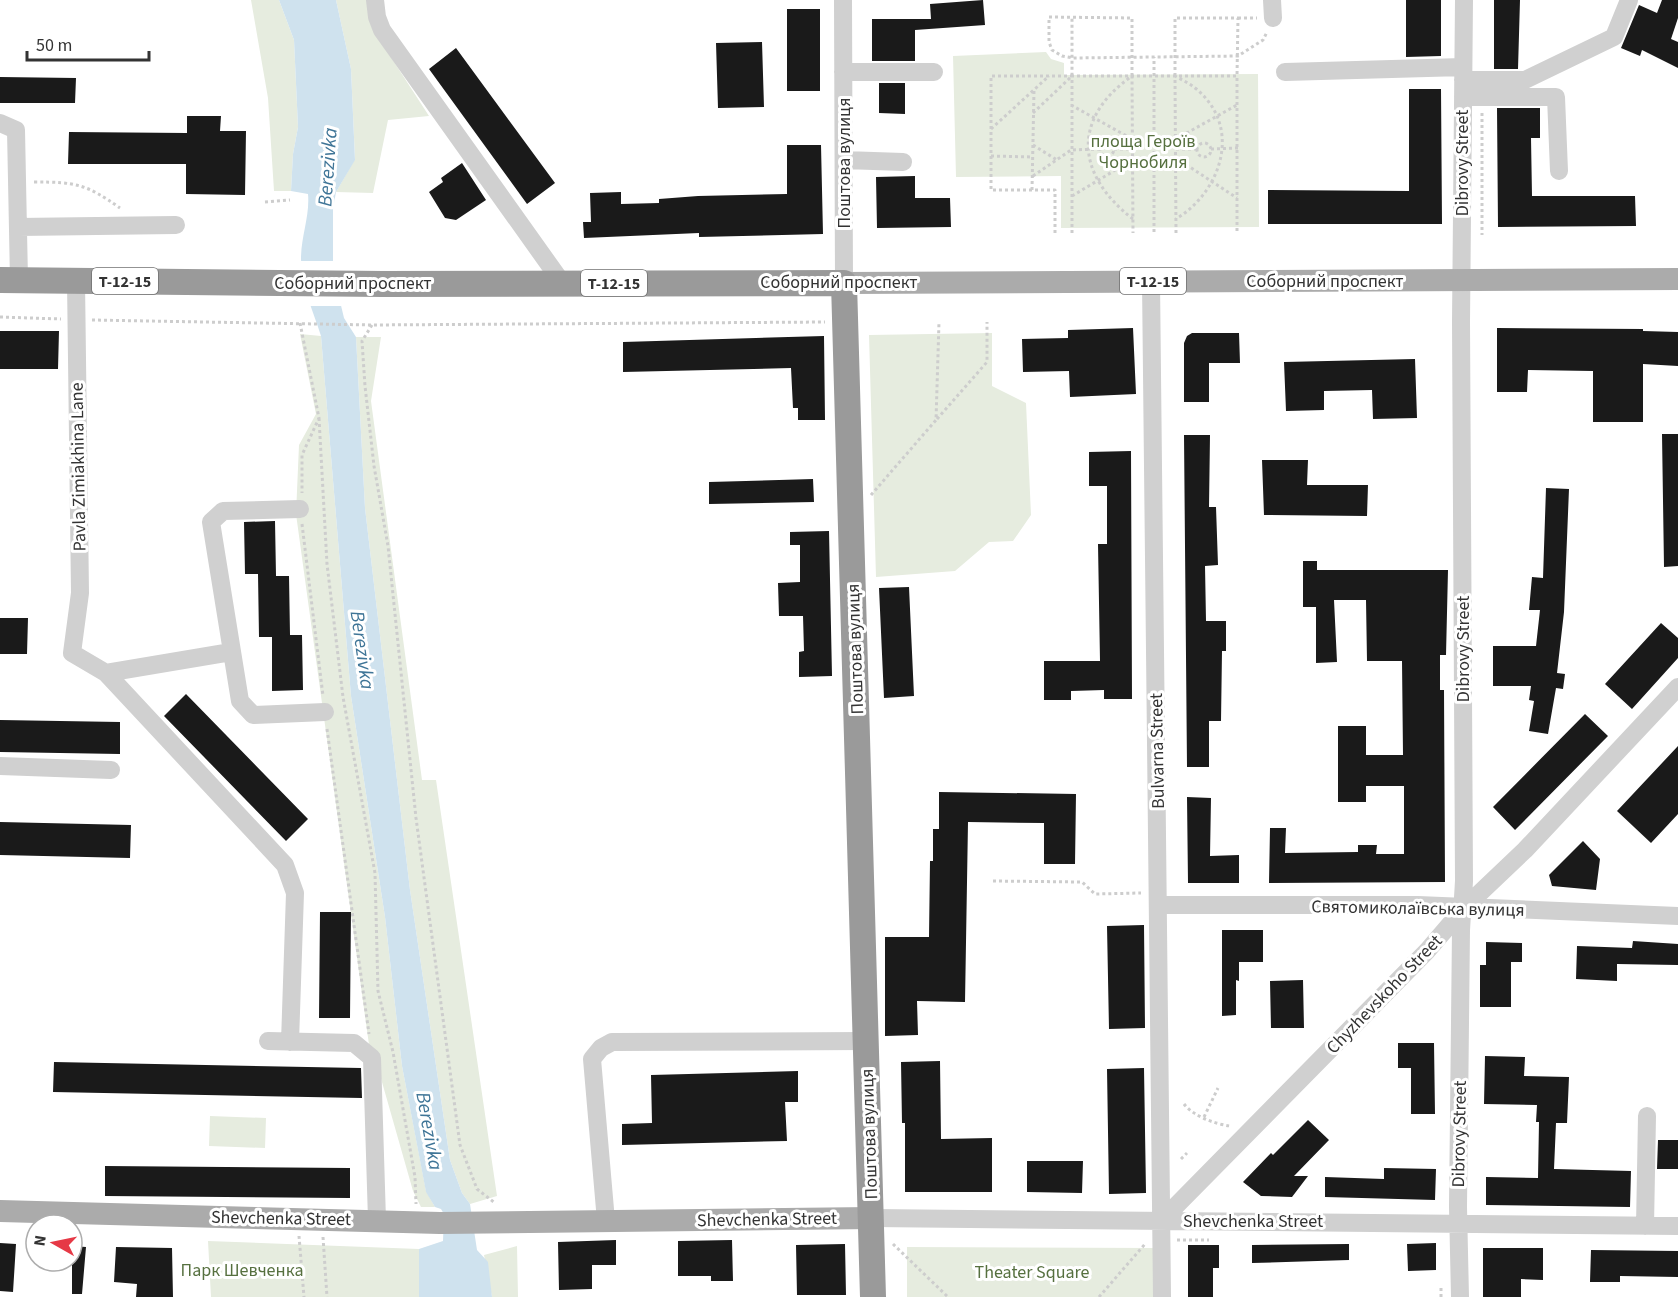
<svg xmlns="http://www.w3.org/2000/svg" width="1678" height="1297" font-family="'Source Sans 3',sans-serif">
  <rect width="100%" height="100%" fill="#fff"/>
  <path fill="#e6ecdf" d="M251,0H279L294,40L298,127L293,154L291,191H274L268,98Z
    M336,0H368L374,31L429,116L388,120L373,193L336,192L355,159L351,69Z
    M1046,52L1051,59L1064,63V75L1258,74L1259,227L1061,228V176L956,177L953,56Z
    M992,333V386L1026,403L1031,515L1013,541L989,542L955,571L876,577L869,335Z
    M300,334L321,336L351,696L385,917L402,1066L426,1191L435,1207H421L413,1191L376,1061L370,1052L296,514L299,445L316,414Z
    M356,337H381L371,401L422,780H436L497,1196L470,1204L462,1193L450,1160L410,890L365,508Z
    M210,1116L266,1118L265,1148L209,1146Z
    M208,1241L419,1249V1297H211Z
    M517,1246L518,1297H492L484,1255Z
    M907,1247L1157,1248V1297H907Z"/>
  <path fill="#cfe2ee" d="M279,0H336L351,69L355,160L336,192L333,209V272L344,318L356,337L365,508L410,890L450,1160L462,1193L470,1204L477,1250L488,1262L492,1297H419V1249L443,1241L444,1214L441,1209L435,1207L426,1192L402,1066L385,917L351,696L321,336C313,311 301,285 301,259C301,236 310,216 308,194L291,191L293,154L298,127L294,40Z"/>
  <path fill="#fff" d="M298,261H335L344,306H308Z"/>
  <path fill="#1a1a1a" d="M983,0L985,25L915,30V61H872V19H931L930,4Z
    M1406,0H1441V56L1406,57Z
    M1494,0H1520L1518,69H1494Z
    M1662,0H1678V18L1671,39L1678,42V68L1642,50L1640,56L1621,48L1639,5L1657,13Z
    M787,9H820V91H787Z
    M762,42L764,107L718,108L716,43Z
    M456,48L555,183L527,204L429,69Z
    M0,77L76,78L75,103H0Z
    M879,83H905V114L879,113Z
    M1409,89H1441L1442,224H1268V190L1409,191Z
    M1497,108H1540V138H1531L1532,196H1635L1636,226L1498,227Z
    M187,116H221L220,131H246L245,195L186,194V164H68L69,132L187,133Z
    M787,145H821L823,234L699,237V233L584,238L583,222H591L590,193L621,192V204L659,203V199L698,196L787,194Z
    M462,163L486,200L456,220L445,218L429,192L443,182L441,178Z
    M915,176V198H950L951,227L877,228L876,177Z
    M1133,328L1136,394L1070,397L1069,371L1023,372L1022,339L1068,338V330Z
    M1497,328L1643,329V331L1678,332V366L1643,364V422H1593V371L1528,370L1527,392H1497Z
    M0,331H59L58,369H0Z
    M1192,333H1239L1240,363H1209V402H1184V343L1187,336Z
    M824,336L825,420H798V408H793L791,368L623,372V342Z
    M1415,359L1417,418L1373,419L1372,390L1324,391V410L1286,411L1284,362Z
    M1662,434H1678V566L1664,567Z
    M1184,435H1210L1209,507H1216L1218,565L1205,566L1206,621H1226V651H1222L1221,721H1209V767H1187Z
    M1131,451L1132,699H1104V690L1071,691V700H1044V661H1100L1098,544H1107V486H1089V452Z
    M1262,460H1308L1307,485H1368L1367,516L1264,515Z
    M813,479L814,502L709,504V482Z
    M1546,488L1569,489L1564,612L1557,673L1565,674L1563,689L1556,688L1548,734L1529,731L1534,701L1529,700L1531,686H1493V646H1536L1540,610H1529L1532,577L1543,578Z
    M275,521L276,576H289L290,635H302L303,690L272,691V637H259L258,574H245L244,522Z
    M829,531L832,676L799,677V652L804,651L803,616H779L778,583L800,582V545H790V532Z
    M1303,561H1317V570H1448L1446,655H1440V690H1444L1445,882L1269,883L1270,828H1286L1285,853L1358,852V845H1377L1376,854H1404V786H1366V802H1338V726H1366V755H1403L1402,661H1367L1366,600H1334L1337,662L1316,663V607H1303Z
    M909,587L914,696L884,698L879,588Z
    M0,618H28L27,654H0Z
    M1661,623L1678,638V658L1632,709L1605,684Z
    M186,694L308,819L286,841L164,716Z
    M1585,714L1608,736L1515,830L1493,807Z
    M0,720L120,722V754L0,752Z
    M1678,746V814L1651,843L1617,811Z
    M939,792L1076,794L1075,864H1044V823L968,822L965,1002L917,1001L918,1035L885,1036V937H929L930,861H933V829H939Z
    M1187,797L1211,798L1210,856L1239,855V883H1188Z
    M0,822L131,825L130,858L0,855Z
    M1583,841L1600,859L1596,890L1552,886L1549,875Z
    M320,912H351L350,1018H319Z
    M1144,925L1145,1028L1109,1029L1107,926Z
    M1222,930H1263V962H1239V981L1236,980V1015L1222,1016Z
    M1633,941L1678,944V965L1617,964V981L1576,979L1577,946L1632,948Z
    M1486,942L1522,943V962H1511V1007H1480V965H1486Z
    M1303,980L1304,1028H1271L1270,981Z
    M1398,1043H1434L1435,1114H1411V1068H1398Z
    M1485,1056L1525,1057L1524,1076L1569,1077L1567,1123H1556L1554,1169L1631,1171L1630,1207L1486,1205V1177L1538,1178L1539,1122H1536L1537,1105L1484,1104Z
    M940,1061L941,1139L992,1138V1192H905V1123H902L901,1062Z
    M54,1062L361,1068L362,1098L53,1092Z
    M1144,1068L1146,1193L1109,1194L1107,1069Z
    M798,1071V1102H785L787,1141L622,1145V1124L652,1123L651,1075Z
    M1308,1120L1329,1140L1294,1176H1308L1292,1197L1261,1196L1243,1182L1271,1153L1273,1155Z
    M1658,1140H1678V1169H1657Z
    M1027,1161H1083L1082,1193L1027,1192Z
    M105,1166L350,1168V1198L105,1196Z
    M1384,1168L1436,1169L1435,1200L1325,1197V1177L1384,1179Z
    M616,1240V1265H592V1289L559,1290L558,1242Z
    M732,1240L733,1281H711V1276H678V1241Z
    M0,1243L16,1244L13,1292L0,1291Z
    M1436,1243V1270L1408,1271L1407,1244Z
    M845,1244L846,1295H797L796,1245Z
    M1349,1244V1260L1252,1263V1245Z
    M1188,1245H1219V1268H1213V1297H1188Z
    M72,1246L86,1247L82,1294H72Z
    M116,1247L172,1248L173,1297H136L137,1284L114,1282Z
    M1483,1248H1543V1280L1521,1279V1297H1483Z
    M1591,1250L1678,1251V1277L1620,1276V1282H1590Z"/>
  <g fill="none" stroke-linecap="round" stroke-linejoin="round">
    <path stroke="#cdcdcd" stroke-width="3" stroke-dasharray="3 3" stroke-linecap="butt" d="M1238,18H1257
      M1132,76V18L1049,17V42L1052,50L1062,56L1073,58L1238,56L1263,40L1267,32
      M1175,76V18H1238L1237,76
      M1071,105L1132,139
      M1033,113L1072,76V17
      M1482,113V235
      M991,129L1049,76
      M1176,139L1237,105
      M1100 149a7 7 0 1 1 14 0a7 7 0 1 1-14 0Z
      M1197 150a7 7 0 1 1 14 0a7 7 0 1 1-14 0Z
      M1033,145L1057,160
      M1114,149H1132
      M1176,149H1197
      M1211,149L1238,148
      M991,156L1033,157
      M1176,158L1237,198
      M1033,176L1071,150L1100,149
      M34,182C76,182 86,184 120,208
      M1032,190L1034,90
      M1072,196L1132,160
      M265,202L290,200
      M1133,219C1076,175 1071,119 1132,76L1133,233
      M1154,232V57
      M1055,233V190H991V76H1072
      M1072,233V76H1237V233
      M1176,233L1175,76C1182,80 1189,83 1195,88C1243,126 1222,191 1176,219
      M0,317L61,319
      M92,320L372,325L825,322
      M300,323L319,418L302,455V493
      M372,325L362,341L365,386L374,466L388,546L416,818L460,1145L477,1189L495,1203
      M319,418L327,564L343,697L375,873L378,991L393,1052L415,1177L416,1204
      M937,419L987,362V322
      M871,495L936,420L939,322
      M302,524L323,696
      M327,729L369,1034
      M993,881L1082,882L1095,894L1141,893
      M1184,1104C1193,1116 1215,1124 1230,1126
      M1204,1117L1218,1088
      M1181,1159L1187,1153
      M299,1236L304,1297
      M323,1237L327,1297
      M1177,1240H1209
      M893,1244L948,1297
      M1099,1297L1145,1244
      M1441,1297V1288"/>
    <path stroke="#d0d0d0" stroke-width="18" d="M375,0L377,17L382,30L563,284
      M843,0L844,283
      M1272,0L1273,18
      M843,72H934
      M1285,72L1463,67
      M1463,80H1525L1614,37L1629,0
      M1463,97H1556L1559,171
      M0,123L16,130L19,280
      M844,160L903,162
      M18,227L176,225
      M76,281L80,593L72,653L106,673L231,652
      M1151,281L1162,1297
      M300,509L223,511L211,522L240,701L253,715L325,712
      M106,673L285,865L295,893L290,1042
      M0,766L111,770
      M1158,905H1418L1678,916
      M268,1041L354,1043L372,1058L377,1220
      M872,1218L1678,1226
      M1162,1220L1427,951L1464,908L1525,850L1678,687
      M606,1221L592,1059L601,1048L612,1042L867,1041
      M1645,1226L1647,1116
      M1460,1297L1458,1207L1461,930L1464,881L1461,322L1464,0"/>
    <path stroke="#ababab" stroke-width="22" d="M844,283L1678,279
      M0,1211L440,1223L872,1218"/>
    <path stroke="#9a9a9a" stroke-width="26" d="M0,280L383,284L844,283L873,1297"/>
  </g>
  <g text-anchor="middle" stroke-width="6" stroke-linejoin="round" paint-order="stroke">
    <g fill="#fff" stroke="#707070" stroke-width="1.5">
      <rect x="92" y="268" width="66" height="26" rx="4.5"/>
      <rect x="1120" y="268" width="66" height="26" rx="4.5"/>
      <rect x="581" y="270" width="66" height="26" rx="4.5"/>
    </g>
    <g font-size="16" font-weight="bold" fill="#333">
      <text x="125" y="287">Т-12-15</text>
      <text x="1153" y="287">Т-12-15</text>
      <text x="614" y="289">Т-12-15</text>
    </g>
    <g font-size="18" fill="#56703f" stroke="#fff">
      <text x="1143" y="147">площа Героїв<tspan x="1143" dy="21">Чорнобиля</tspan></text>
      <text x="242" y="1276">Парк Шевченка</text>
      <text x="1032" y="1278">Theater Square</text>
    </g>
    <g font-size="18" fill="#333" stroke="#fff">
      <text transform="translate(844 163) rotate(-90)" y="6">Поштова вулиця</text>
      <text transform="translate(1462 163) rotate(-90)" y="6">Dibrovy Street</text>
      <text x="1325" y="287">Соборний проспект</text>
      <text x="839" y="288">Соборний проспект</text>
      <text x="353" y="289">Соборний проспект</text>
      <text transform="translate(78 467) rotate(-91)" y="6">Pavla Zimiakhina Lane</text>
      <text transform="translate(855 649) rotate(-92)" y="6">Поштова вулиця</text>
      <text transform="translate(1463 649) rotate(-90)" y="6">Dibrovy Street</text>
      <text transform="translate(1157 751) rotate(-91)" y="6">Bulvarna Street</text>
      <text transform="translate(1418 908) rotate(1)" y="6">Святомиколаївська вулиця</text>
      <text transform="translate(1384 994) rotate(-46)" y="6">Chyzhevskoho Street</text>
      <text transform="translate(869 1134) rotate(-92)" y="6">Поштова вулиця</text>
      <text transform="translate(1459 1134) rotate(-89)" y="6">Dibrovy Street</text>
      <text transform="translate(281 1218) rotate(1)" y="6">Shevchenka Street</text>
      <text transform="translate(767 1219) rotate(-1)" y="6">Shevchenka Street</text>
      <text x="1253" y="1227">Shevchenka Street</text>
    </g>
    <g font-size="20" font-style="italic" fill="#3f7597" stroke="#fff">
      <text transform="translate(327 167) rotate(-86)" y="7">Berezivka</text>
      <text transform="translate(363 650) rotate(82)" y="7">Berezivka</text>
      <text transform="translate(430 1131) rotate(80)" y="7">Berezivka</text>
    </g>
  </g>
  <g transform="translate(54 1243) rotate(279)"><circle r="28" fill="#ffffff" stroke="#adadad" stroke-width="1.5"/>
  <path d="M0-4.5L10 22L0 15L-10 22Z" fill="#e63946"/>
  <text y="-9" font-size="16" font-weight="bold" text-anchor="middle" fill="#333333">N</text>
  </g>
  <path d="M27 51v9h122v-9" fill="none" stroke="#333333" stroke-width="3"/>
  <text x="36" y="51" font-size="18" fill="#333333" stroke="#ffffff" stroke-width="4.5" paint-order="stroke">50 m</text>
</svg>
